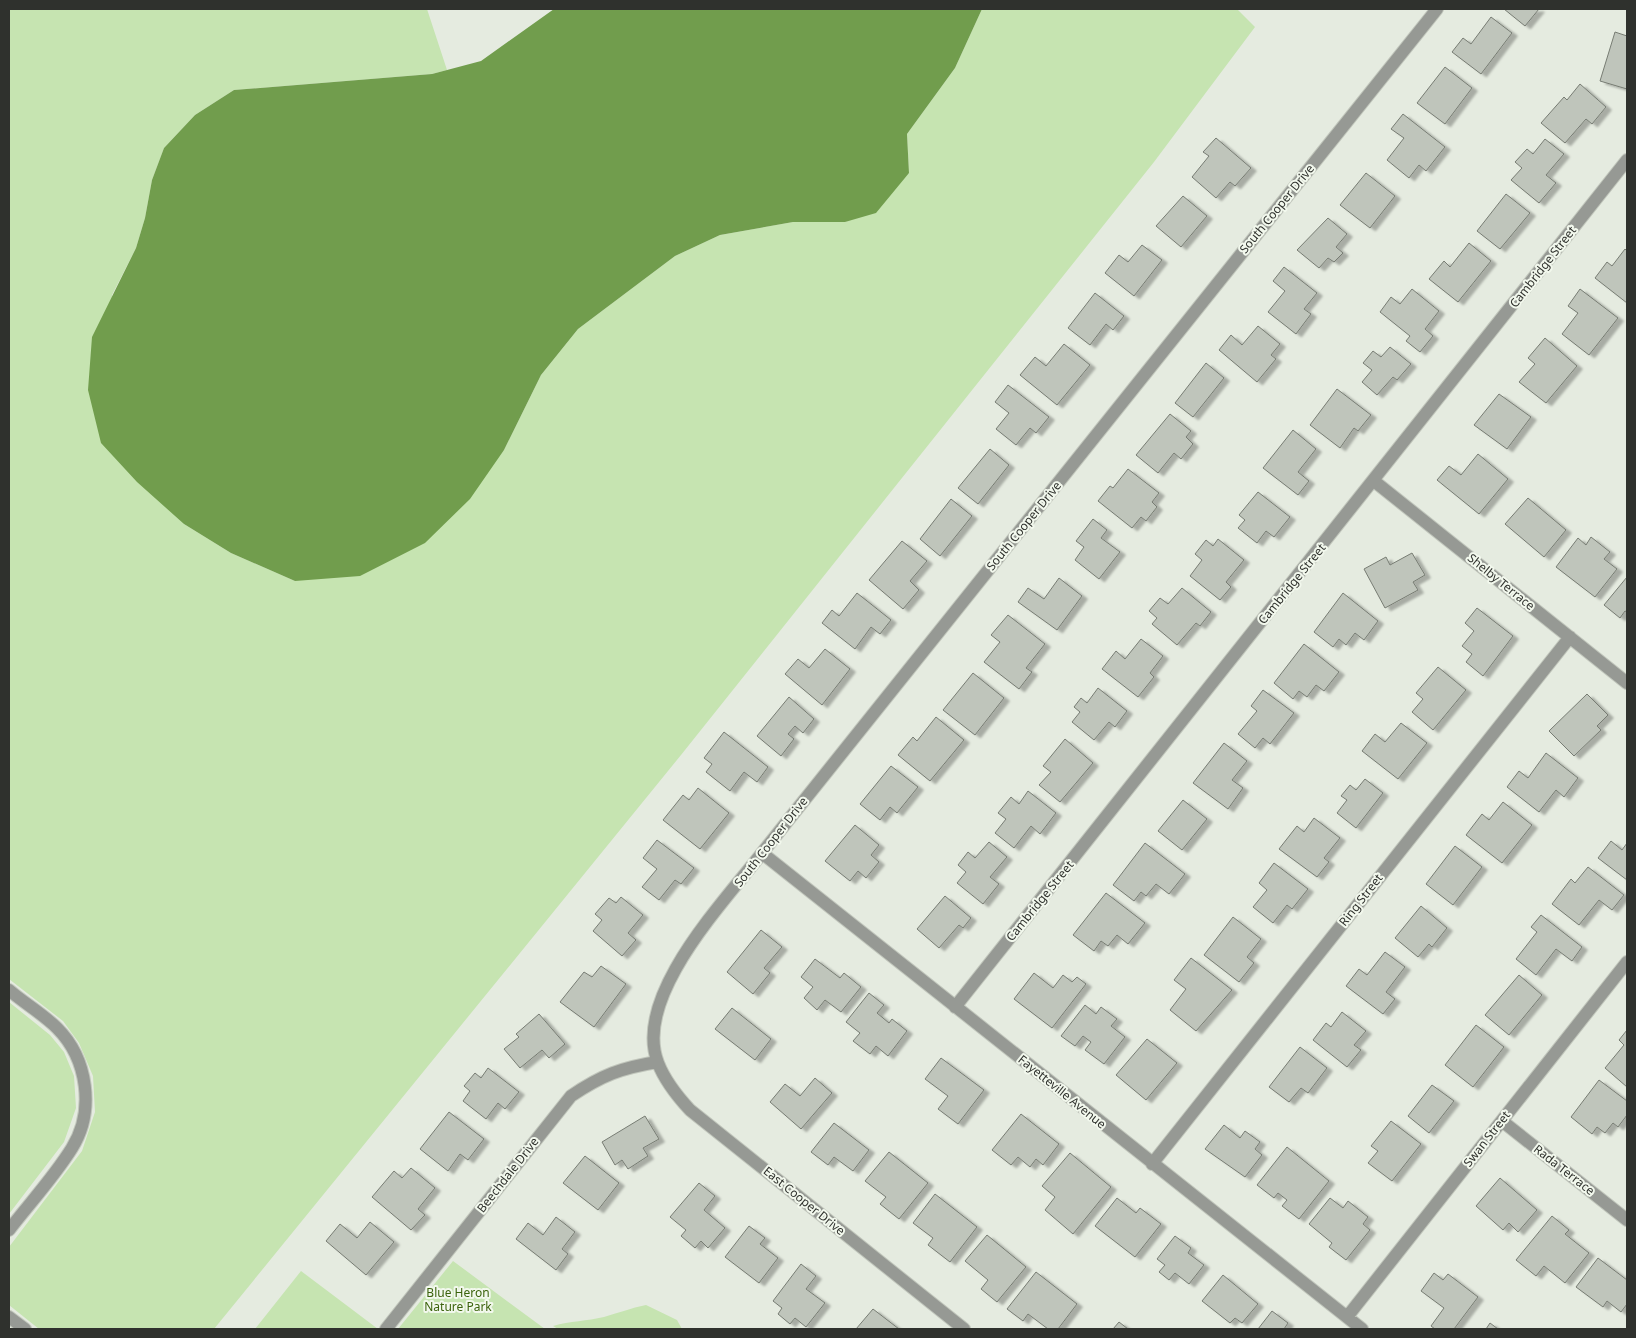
<svg xmlns="http://www.w3.org/2000/svg" width="1636" height="1338" font-family="'Noto Sans',sans-serif">
  <defs>
    <filter id="shadow"><feDropShadow dx="5.5" dy="3" stdDeviation="1" flood-color="#0004"/></filter>
  </defs>
  <rect width="100%" height="100%" fill="#e5ebe0"/>
  <path fill="#c6e4b1" d="M9,9H427L447,70L432,74L234,90L195,115L164,148L152,180L145,218L136,248L112,295L184,524L231,553L295,581L504,450L541,375L578,329L675,256L720,235L793,222H845L909,173L907,134L955,68L982,9H1237L1255,27L1154,162L681,755L214,1329H39L9,1305V1247L82,1151L95,1112L93,1076L79,1043L63,1021L9,979Z
    M9,1002L50,1035L64,1052L74,1076L76,1108L64,1142L9,1214Z
    M453,1261L545,1329H398Z
    M301,1271L378,1329H255Z
    M646,1305L677,1320L682,1329H558L553,1326C570,1321 587,1321 604,1317C618,1313 631,1308 646,1305Z"/>
  <path fill="#719d4d" d="M554,9H982L955,68L907,134L909,173L876,213L845,222H793L720,235L675,256L578,329L541,375L504,450L470,499L425,543L360,576L295,581L231,553L184,524L137,482L101,443L88,390L92,337L136,248L145,218L152,180L164,148L195,115L234,90L432,74L481,61Z"/>
  <path fill="#bfc5bb" stroke="#777c73" filter="url(#shadow)" d="M1504,9H1539L1525,26Z
    M1491,17L1512,33L1481,74L1452,52L1463,38L1471,44Z
    M1615,32L1627,36V89L1600,81Z
    M1445,67L1472,88L1445,124L1417,103Z
    M1580,84L1606,107L1592,124L1586,119L1565,143L1541,123L1564,97L1567,100Z
    M1403,114L1445,147L1426,171L1419,165L1409,178L1387,160L1404,138L1391,129Z
    M1216,138L1251,168L1235,186L1230,182L1216,198L1192,177L1209,156L1203,152Z
    M1545,139L1564,154L1546,175L1556,183L1539,203L1511,180L1522,168L1515,162L1527,149L1533,154Z
    M1366,173L1395,196L1370,228L1340,205Z
    M1506,194L1530,213L1500,249L1477,231Z
    M1183,196L1207,216L1181,247L1156,226Z
    M1328,218L1347,234L1336,247L1343,253L1334,262L1328,258L1319,268L1297,250Z
    M1469,243L1491,261L1458,302L1429,279L1444,261L1450,267Z
    M1142,245L1162,260L1134,296L1105,273L1119,255L1128,262Z
    M1625,249L1627,251V303L1595,278L1607,262L1612,266Z
    M1284,267L1317,293L1304,309L1311,314L1296,334L1268,312L1285,291L1273,281Z
    M1412,289L1439,311L1425,329L1433,336L1420,352L1406,341L1410,336L1380,312L1391,297L1400,304Z
    M1580,289L1618,318L1589,355L1562,334L1578,313L1568,306Z
    M1095,293L1124,316L1113,330L1106,324L1090,345L1068,328Z
    M1258,326L1280,344L1271,355L1276,359L1257,382L1219,350L1231,335L1242,345Z
    M1545,338L1577,366L1546,403L1519,382L1535,364L1528,358Z
    M1064,344L1090,365L1057,405L1020,375L1035,357L1046,366Z
    M1390,347L1411,364L1397,380L1393,377L1377,395L1362,382L1372,370L1363,363L1373,351L1381,357Z
    M1206,363L1224,378L1193,417L1175,403Z
    M1008,385L1049,417L1036,433L1030,428L1016,445L996,429L1009,413L995,402Z
    M1337,389L1371,415L1358,431L1354,428L1340,448L1310,425Z
    M1499,394L1531,417L1507,449L1474,425Z
    M1170,414L1191,431L1186,437L1193,444L1181,459L1174,453L1158,473L1136,455Z
    M1293,430L1316,449L1298,472L1309,481L1298,495L1263,468Z
    M990,449L1009,465L978,504L958,488Z
    M1478,454L1508,479L1479,514L1437,480L1449,466L1461,475Z
    M1128,469L1159,493L1152,502L1157,507L1146,521L1141,517L1132,528L1098,501L1110,486L1113,488Z
    M1258,492L1290,517L1274,537L1266,531L1257,543L1238,528L1245,520L1239,515Z
    M1528,498L1566,530L1544,557L1505,524Z
    M951,499L972,516L940,556L920,539Z
    M1093,519L1107,530L1101,538L1120,552L1099,579L1075,560L1084,547L1076,541Z
    M1591,537L1610,552L1604,559L1617,569L1595,597L1556,567L1578,538L1586,545Z
    M1218,539L1244,560L1226,582L1231,587L1220,600L1190,576L1202,560L1195,554L1206,540L1213,546Z
    M902,541L927,561L910,581L919,590L903,609L869,580Z
    M1412,553L1425,575L1413,582L1418,590L1385,608L1364,569L1386,557L1390,565Z
    M1627,577V612L1625,611L1620,618L1604,605Z
    M1059,578L1082,596L1057,630L1018,602L1028,588L1044,599Z
    M1182,588L1211,612L1200,626L1196,623L1177,645L1152,624L1157,618L1149,611L1160,598L1168,604Z
    M857,593L891,620L880,634L871,627L855,649L822,623L832,610L839,616Z
    M1343,593L1378,621L1364,640L1355,633L1346,645L1339,639L1333,647L1314,632Z
    M1477,608L1513,636L1483,676L1466,662L1472,654L1462,646L1474,631L1465,623Z
    M1008,615L1045,644L1026,668L1032,672L1019,689L984,662L1000,642L991,635Z
    M1141,639L1163,656L1150,673L1154,677L1138,697L1102,669L1116,651L1125,659Z
    M1304,644L1339,672L1324,691L1316,685L1307,697L1299,691L1293,699L1274,683Z
    M825,649L850,669L822,705L785,674L798,659L809,668Z
    M1438,667L1466,690L1433,730L1412,712L1423,699L1416,693Z
    M973,673L1004,698L975,735L943,710Z
    M1098,688L1127,711L1115,727L1109,722L1094,740L1072,722L1080,712L1074,707L1081,698L1087,703Z
    M1263,690L1294,713L1270,744L1263,738L1255,748L1238,734L1257,711L1251,706Z
    M1587,694L1608,715L1597,726L1601,730L1574,756L1549,731Z
    M789,697L814,719L803,733L795,726L788,734L794,739L781,756L757,736Z
    M936,717L964,740L930,781L898,755L913,737L917,741Z
    M1401,723L1427,743L1398,779L1362,751L1375,734L1385,742Z
    M724,732L768,767L757,782L744,772L730,791L706,772L712,764L704,758Z
    M1065,739L1093,763L1060,802L1039,785L1051,772L1043,766Z
    M1224,743L1247,761L1232,780L1243,788L1228,809L1193,783Z
    M1546,753L1578,778L1564,797L1556,790L1539,812L1507,787L1519,771L1528,778Z
    M891,766L918,787L897,813L890,807L880,820L860,804Z
    M1365,779L1383,793L1356,828L1337,813L1347,800L1341,796L1350,785L1356,790Z
    M698,788L729,813L700,849L663,820L683,795L689,800Z
    M1028,791L1056,813L1040,834L1031,826L1014,848L995,833L1006,819L998,813L1011,797L1019,804Z
    M1183,800L1207,819L1182,850L1158,831Z
    M1503,802L1532,825L1502,863L1466,835L1482,814L1489,820Z
    M1314,818L1340,838L1324,858L1329,862L1317,877L1279,849L1297,826L1304,832Z
    M855,825L879,845L871,855L879,862L866,878L858,871L850,881L825,861Z
    M657,840L694,868L681,884L675,880L659,900L642,887L657,869L643,858Z
    M1611,841L1622,850L1627,843V880L1598,858Z
    M989,842L1007,857L990,877L999,884L983,904L957,883L966,872L958,865L968,852L975,858Z
    M1145,843L1185,874L1169,894L1156,884L1146,896L1141,892L1134,901L1113,885Z
    M1455,846L1482,867L1453,905L1426,884Z
    M1274,863L1308,889L1292,909L1287,905L1273,923L1253,907L1267,890L1259,883Z
    M1588,867L1624,895L1612,910L1599,900L1579,925L1552,904L1571,879L1575,883Z
    M1106,893L1145,923L1128,944L1117,935L1108,946L1101,941L1094,951L1073,935Z
    M945,896L971,918L963,928L959,925L939,948L917,929Z
    M621,897L643,915L628,933L636,940L622,956L593,931L602,920L595,914L609,898L616,903Z
    M1421,906L1447,928L1432,947L1429,944L1418,957L1395,938Z
    M1541,915L1582,947L1572,961L1556,949L1536,975L1516,959L1537,932L1531,927Z
    M1233,917L1261,939L1247,957L1254,963L1239,982L1204,955Z
    M761,930L782,947L764,968L770,973L753,994L727,972Z
    M1385,952L1405,967L1386,992L1395,999L1383,1014L1346,986L1359,969L1367,975Z
    M1191,958L1232,990L1196,1031L1170,1010L1186,989L1174,980Z
    M815,959L840,978L844,973L861,987L841,1012L825,1000L817,1010L804,998L813,987L801,977Z
    M601,966L626,984L594,1027L560,1002L584,972L592,977Z
    M1034,973L1053,988L1063,975L1072,982L1077,977L1086,984L1052,1028L1014,999Z
    M1519,975L1542,995L1509,1035L1485,1015Z
    M869,993L884,1005L877,1013L889,1023L892,1019L907,1031L888,1056L876,1046L870,1054L853,1041L860,1033L846,1022Z
    M1085,1005L1096,1014L1101,1007L1117,1019L1111,1026L1125,1037L1104,1064L1085,1050L1091,1042L1083,1036L1075,1046L1061,1036Z
    M732,1008L771,1039L755,1060L715,1029Z
    M1342,1012L1366,1031L1354,1045L1361,1050L1347,1067L1313,1040L1326,1023L1331,1027Z
    M539,1014L565,1044L549,1058L542,1050L520,1068L504,1049L519,1037L516,1034Z
    M1476,1025L1504,1047L1473,1087L1445,1065Z
    M1627,1030V1087L1605,1068L1624,1045L1619,1040Z
    M1147,1039L1177,1063L1146,1100L1116,1075Z
    M1300,1047L1327,1068L1308,1093L1301,1088L1289,1102L1269,1087Z
    M941,1058L984,1090L958,1124L938,1109L948,1096L925,1079Z
    M488,1068L519,1092L505,1109L498,1103L486,1119L463,1101L470,1091L464,1086L475,1073L481,1078Z
    M815,1078L832,1093L801,1129L770,1102L785,1084L800,1096Z
    M1599,1080L1627,1101V1115L1618,1127L1613,1123L1605,1133L1597,1127L1592,1134L1571,1117Z
    M1432,1085L1454,1101L1429,1133L1408,1116Z
    M449,1112L484,1139L468,1160L460,1154L448,1171L420,1149Z
    M1021,1114L1059,1144L1043,1165L1036,1159L1030,1167L1018,1157L1011,1165L992,1150Z
    M645,1116L659,1139L643,1148L648,1156L628,1169L622,1160L615,1165L602,1142Z
    M1391,1121L1421,1144L1392,1181L1368,1163L1378,1151L1371,1146Z
    M834,1123L869,1150L853,1171L834,1157L828,1165L811,1152Z
    M1224,1125L1240,1138L1245,1131L1260,1142L1255,1149L1262,1155L1245,1177L1205,1149Z
    M1287,1147L1329,1181L1299,1219L1282,1206L1287,1200L1278,1193L1274,1198L1257,1185Z
    M889,1152L928,1183L899,1219L880,1204L886,1197L865,1181Z
    M1070,1153L1111,1187L1073,1234L1045,1210L1055,1197L1042,1186Z
    M585,1156L619,1183L598,1210L563,1183Z
    M411,1168L435,1188L418,1209L425,1215L411,1230L372,1197L394,1171L402,1178Z
    M1500,1178L1537,1210L1518,1232L1509,1223L1503,1230L1476,1206Z
    M699,1183L715,1196L704,1210L725,1228L708,1248L701,1241L695,1248L681,1236L686,1230L670,1217Z
    M935,1194L977,1227L950,1262L928,1245L933,1238L913,1223Z
    M1117,1198L1136,1213L1140,1208L1161,1224L1135,1257L1095,1226Z
    M1330,1198L1343,1208L1348,1201L1368,1217L1363,1224L1370,1230L1346,1260L1329,1247L1332,1243L1309,1224Z
    M1552,1216L1569,1230L1565,1234L1589,1253L1565,1283L1544,1266L1536,1276L1516,1260Z
    M556,1217L575,1232L562,1249L568,1254L556,1270L516,1239L528,1223L543,1235Z
    M370,1222L394,1242L366,1275L326,1241L340,1224L357,1238Z
    M749,1226L765,1238L760,1244L778,1258L759,1283L725,1257Z
    M987,1235L1026,1267L997,1302L981,1289L988,1280L965,1261Z
    M1175,1236L1191,1248L1188,1253L1204,1265L1189,1284L1175,1273L1169,1280L1159,1272L1165,1265L1157,1259Z
    M1598,1258L1627,1280V1304L1621,1312L1607,1301L1603,1307L1576,1287Z
    M801,1264L816,1276L806,1289L825,1303L806,1327L795,1318L790,1324L778,1314L782,1308L773,1301Z
    M1036,1272L1077,1304L1058,1329H1048L1028,1314L1023,1321L1007,1309Z
    M1434,1273L1443,1280L1448,1274L1478,1297L1454,1329H1435L1431,1326L1444,1308L1421,1291Z
    M1223,1275L1258,1304L1242,1323L1235,1318L1230,1323L1202,1301Z
    M873,1309L899,1329H856Z
    M1272,1311L1288,1323L1284,1329H1258Z
    M1119,1322L1128,1329H1113Z
    M1490,1323L1498,1329H1486Z"/>
  <g fill="none" stroke-linecap="round" stroke-linejoin="round">
    <g stroke="#c1c6bc" stroke-width="14">
      <path id="minor" d="M1374,481L1627,683
        M762,853L1362,1329
        M9,990C24,1003 43,1014 57,1028C88,1059 95,1111 72,1148C54,1177 29,1204 9,1230
        M955,1007L1627,160
        M1502,1121L1627,1220
        M1152,1164L1570,637
        M9,1317L25,1329
        M1347,1317L1627,962
        M386,1329L571,1096C602,1075 621,1068 657,1062
        M964,1329L690,1110C677,1096 665,1081 658,1063C632,997 724,902 762,853L1437,9"/>
    </g>
    <use href="#minor" stroke="#969994" stroke-width="12"/>
  </g>
  <g text-anchor="middle" stroke-width="4" stroke-linejoin="round" paint-order="stroke">
    <g font-size="12" fill="#2f312d" stroke="#f2f8ed">
      <text transform="translate(1277 209) rotate(-51)" y="4">South Cooper Drive</text>
      <text transform="translate(1543 267) rotate(-52)" y="4">Cambridge Street</text>
      <text transform="translate(1024 526) rotate(-51)" y="4">South Cooper Drive</text>
      <text transform="translate(1501 582) rotate(39)" y="4">Shelby Terrace</text>
      <text transform="translate(1292 584) rotate(-51)" y="4">Cambridge Street</text>
      <text transform="translate(771 842) rotate(-52)" y="4">South Cooper Drive</text>
      <text transform="translate(1361 900) rotate(-52)" y="4">Ring Street</text>
      <text transform="translate(1040 901) rotate(-51)" y="4">Cambridge Street</text>
      <text transform="translate(1062 1092) rotate(39)" y="4">Fayetteville Avenue</text>
      <text transform="translate(1487 1139) rotate(-52)" y="4">Swan Street</text>
      <text transform="translate(1564 1170) rotate(38)" y="4">Rada Terrace</text>
      <text transform="translate(508 1175) rotate(-52)" y="4">Beechdale Drive</text>
      <text transform="translate(804 1201) rotate(39)" y="4">East Cooper Drive</text>
    </g>
    <g font-size="12" fill="#3b630c" stroke="#f2f8ed">
      <text x="458" y="1297">Blue Heron<tspan x="458" dy="14">Nature Park</tspan></text>
    </g>
  </g>
  <rect width="1636" height="1338" fill="none" stroke="#2f312d" stroke-width="20"/>
</svg>
